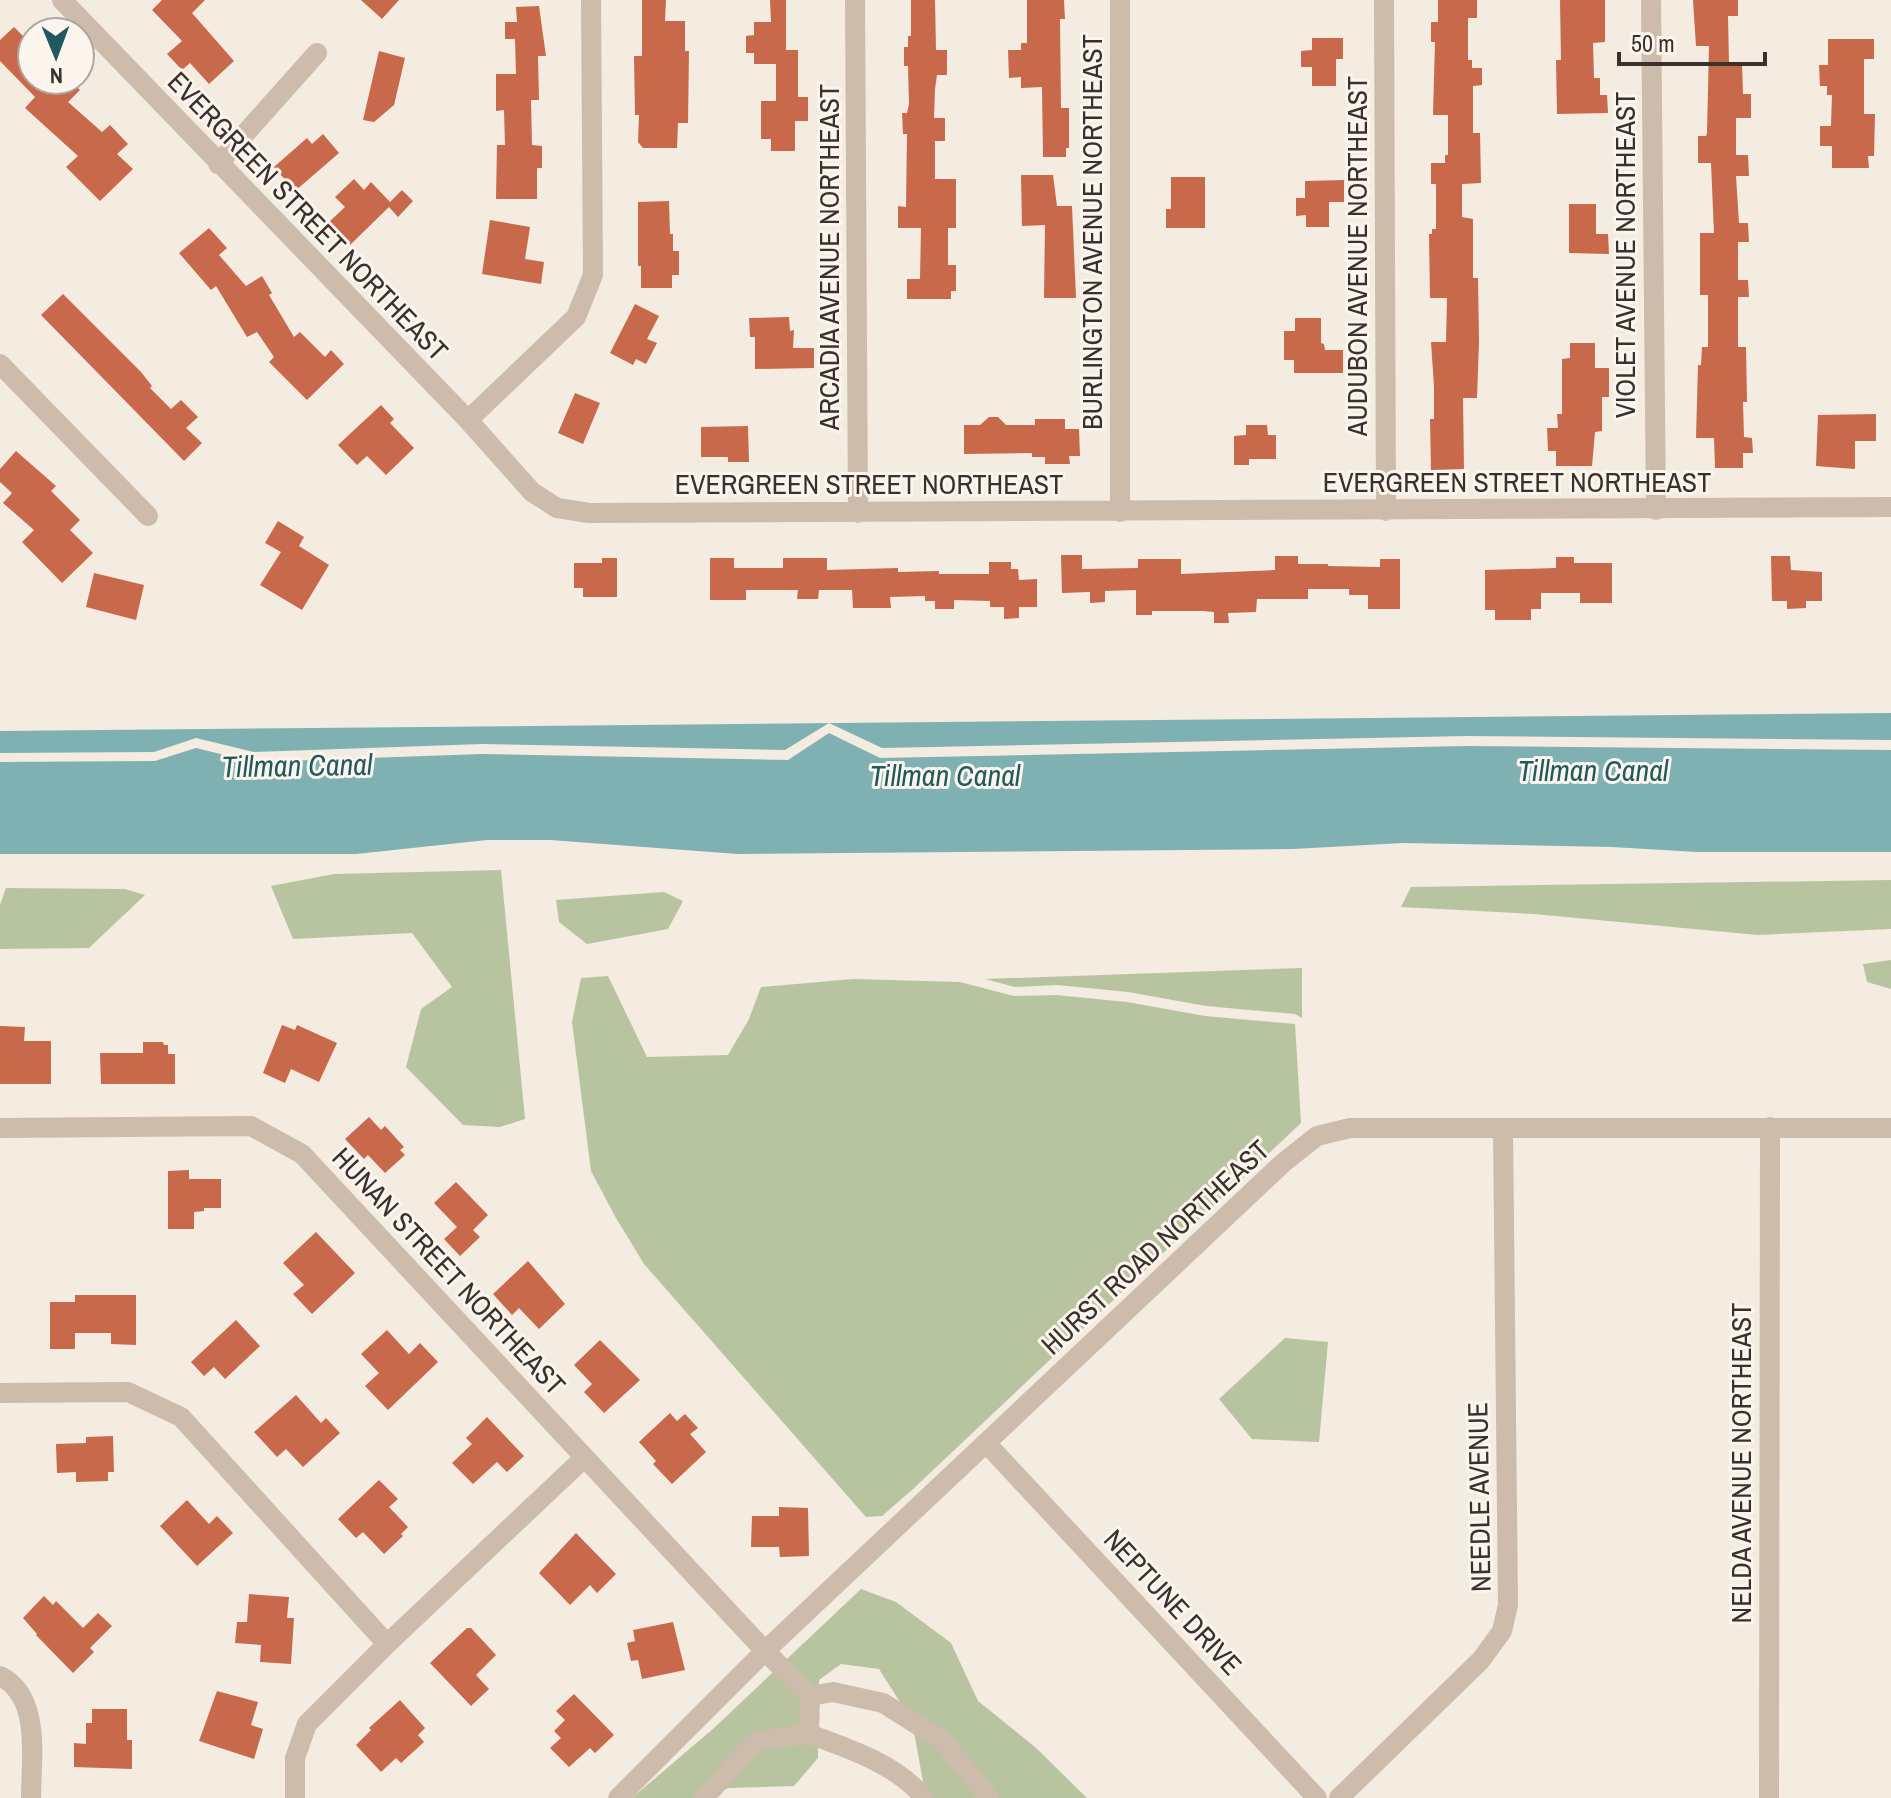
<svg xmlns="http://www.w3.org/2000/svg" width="1891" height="1798" font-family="'Archivo Narrow',sans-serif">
  <rect width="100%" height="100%" fill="#f4ebe1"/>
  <path fill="#b8c4a0" d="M501,870L525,1119L500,1127L463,1125L406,1067L421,1009L452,987L412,933L293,939L271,886L334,874Z
    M1891,880V929L1758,935L1534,914L1401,907L1411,887Z
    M6,888L125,889L145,895L89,948L0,949V905Z
    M664,892L683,901L668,929L587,944L559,922L556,900Z
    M1891,960V989L1867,982L1863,964Z
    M1302,968V1018L1295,1014L1206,1006L1128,992L1057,985L1015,987L985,979Z
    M608,976L647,1057L728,1055L749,1019L761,987L853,979L960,982L1014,996L1056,995L1127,1002L1205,1016L1295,1024L1301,1123L913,1489L882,1516L866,1517L644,1264L616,1218L591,1171L572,1022L581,978Z
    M1285,1338L1328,1342L1319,1442L1252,1439L1219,1399Z
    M861,1589L896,1602L951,1643L978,1701L1035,1747L1087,1798H926L912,1721L879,1669L841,1664L819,1680L818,1758L794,1786L728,1788L710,1798H632L714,1728Z"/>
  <path fill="#7fb0b2" d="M1891,713V740L1467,736L882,748L829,723L785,750L482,744L254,752L196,738L154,752L0,753V731Z
    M829,733L880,758L1467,746L1891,750V852H1697L1612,847L1403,843L1293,849L738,854L550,840H487L356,854H0V762L155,761L196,748L253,762L482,754L788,760Z"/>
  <path fill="#c8694b" d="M162,0H205L192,13L234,61L209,84L190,63L182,70L167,54L182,41L152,10Z
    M361,0H399L382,19Z
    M642,0H666L665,21H685V51H689L688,123H678L677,148H643L638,142L639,115H635L634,56H642Z
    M770,0H786V50H798V97H808V121H795V151H771V139H761V101H776V64H754V53H746V36L754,35V22H771Z
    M911,0H935L936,50H947V75H937L935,89L934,118H945V141H935V179H956V228H948V265H956V291H951V299H907V279H920L921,228H898V206L906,207L907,134H903L902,113H907L909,104L908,66H904V47H908V36H911Z
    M1027,0H1064L1065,19H1060L1061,108H1069V148H1066V157H1043L1042,87L1021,88V77L1009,78L1008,50H1021V43H1027Z
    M1438,0H1477V18H1468V60H1472V68H1482V85L1473,86V133H1480L1481,183L1462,184V217L1473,219V278H1478L1479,342L1477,398H1463L1464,469L1431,470L1430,419H1434V387L1431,342H1446L1447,298H1430L1429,234H1432V229H1436V184H1431V163H1445V155H1448V115H1433L1435,42H1431V22H1438Z
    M1560,0H1605V42L1593,43L1594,78H1600V95H1607L1608,113L1557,114L1556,60H1561Z
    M1693,0H1738V16H1728L1729,63H1742L1743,94H1751V118H1736V155H1748L1749,176H1736L1739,223H1748L1749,242H1738V280H1748L1749,297H1738V347H1746L1747,402H1743L1744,437L1752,438L1753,453H1743V468H1715L1714,438H1696L1698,365H1701L1702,347H1708V295H1700V233H1714L1711,163H1698V136H1706L1707,133L1709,46H1696Z
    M539,6L546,56H538L539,100H531L532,145L542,146V168H537V199H496L497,145H505L504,110L496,111V74H516L515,39H505V22H517L516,7Z
    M14,27L32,45V80H69L80,90L68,102L102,132L110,125L128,144L117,154L133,169L100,201L66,167L78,156L25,108L35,97L0,61V40Z
    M1312,38H1343V59H1336V86H1312V67H1301V51L1312,50Z
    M1828,39H1874V59H1864V114H1875L1874,156H1868L1869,168H1832V146H1820V126H1831L1832,95H1827V86H1820L1819,65H1828Z
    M379,51L405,58L394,105L374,122L363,120Z
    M323,134L339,153L295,191L274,167L307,138L312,144Z
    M1021,175H1053L1057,206H1072L1076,298H1044L1045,225L1022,226Z
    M1171,177H1205V228H1166V209H1171Z
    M354,179L364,190L371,182L390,202L402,190L413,201L398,217L389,207L350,245L328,223L345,207L335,197Z
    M1344,180V202H1329V227H1306V215L1296,216V198H1305V181Z
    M669,201L670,234H673V251H679V275H672V288H641V266H638V202Z
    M1569,204H1596V234H1608L1609,254L1569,253Z
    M490,220L530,227L525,259L544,262L541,284L482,274Z
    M209,228L227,248L219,255L246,286L262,276L272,293L269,295L294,337L300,332L325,357L331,350L344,364L307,400L269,362L274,357L257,332L247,337L216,286L211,290L179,253Z
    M63,294L141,372L152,386L150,388L171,409L181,400L198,417L186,428L202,443L184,461L41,315Z
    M635,304L659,316L647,339L657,343L646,364L636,359L633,365L610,353Z
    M789,317L790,331L794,330L793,348H814V368L755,369V337H750L749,318Z
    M1295,318H1321V343L1324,344L1325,350H1343V373H1294V360H1284V331H1295Z
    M1570,343H1595V368H1609V397H1602V431L1595,432L1592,466H1556V451H1548L1547,428H1558L1557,414H1562V359L1570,358Z
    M575,393L600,403L583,444L558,433Z
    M381,405L394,419L390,423L414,448L386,475L367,456L357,465L338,445Z
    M1876,414V441H1855V469L1816,466L1818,415Z
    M989,417H998L1006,425H1035V419H1065V429H1079L1080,456H1069L1070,464H1045V457H1032V453L964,454V425H980Z
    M1246,425H1267L1268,435H1276V459H1249V465H1234V436L1246,435Z
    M748,426L749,462H728V457H701V427Z
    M16,451L56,486L51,491L80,520L70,530L93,553L62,583L22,542L34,530L3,503L12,493L0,482V469Z
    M278,521L304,537L299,546L329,565L302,610L260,585L281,552L265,543Z
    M1061,555H1082V569L1138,568V559H1181V574L1275,570V556H1298V564H1328V566L1380,567V559H1400V609H1368V595H1349V589H1308V599H1257L1256,612L1228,613L1229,623H1214V612L1203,611H1152V615H1136V590L1105,591V602L1090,603V592L1062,593Z
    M1771,556H1790L1791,570L1822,572V601H1806V608L1787,609V601H1772Z
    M1556,557H1574V563H1612V603H1580V593H1541V609H1531V620H1495V610H1485V570L1556,568Z
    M602,558H617V597H583V588H574V563H602Z
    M710,558H734V568H783V558H827V570L898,568V572L939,571V574H989V562H1011V569H1018L1019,580L1037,579V607H1019V618L1004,619V607H990V601L954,600V609H935V601H925V596L890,597L891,608H853L852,590H819L818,599H797L798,590H746V600H710Z
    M94,573L144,585L136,620L86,607Z
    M282,1025L295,1030L297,1025L337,1043L319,1082L291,1069L285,1083L263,1073Z
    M0,1026L25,1027L24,1041H51V1084H0Z
    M143,1042H163L164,1045H168V1054H175V1084H101L100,1053H143Z
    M369,1117L381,1130L385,1126L404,1147L400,1150L405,1155L385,1173L368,1155L364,1159L345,1139Z
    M189,1170V1179H221V1208H204V1211L194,1212V1229H168V1171Z
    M456,1182L488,1215L473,1230L480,1237L460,1256L444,1239L457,1227L434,1203Z
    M316,1232L355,1273L312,1314L293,1294L304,1285L283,1263Z
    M528,1261L565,1304L539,1329L519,1308L512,1315L493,1294Z
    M75,1295H136V1345L111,1344V1333H75V1349H50V1302H75Z
    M236,1320L260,1346L225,1379L214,1367L204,1376L191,1362Z
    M387,1330L409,1354L420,1343L438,1362L388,1410L365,1386L379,1373L361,1354Z
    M600,1340L640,1380L604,1413L584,1392L592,1384L574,1365Z
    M296,1395L321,1423L326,1418L340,1433L303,1467L286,1449L277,1457L254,1432Z
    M670,1413L677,1421L685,1414L698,1428L690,1434L706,1452L672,1484L653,1464L656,1461L639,1442Z
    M487,1417L524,1456L507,1472L497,1462L473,1484L452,1463L472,1444L466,1438Z
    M113,1436L114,1472H108V1481L76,1482V1472L57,1473L56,1444L86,1443V1437Z
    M379,1480L398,1499L389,1507L408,1527L401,1534L403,1536L384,1554L363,1532L356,1538L338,1519Z
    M187,1500L209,1524L217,1516L233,1533L197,1566L160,1526Z
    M779,1507L808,1508L809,1556L780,1557L779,1547H751L752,1516H779Z
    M576,1533L616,1574L597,1593L590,1585L570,1605L539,1573Z
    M249,1594L289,1597L287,1618H294L291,1664L260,1662L261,1645L235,1643L237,1622H247Z
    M44,1596L53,1605L56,1601L83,1628L98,1613L112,1626L90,1648L94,1652L73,1673L36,1635L37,1634L23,1618Z
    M673,1622L685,1670L642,1679L638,1660L631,1661L627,1643L635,1641L633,1630Z
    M467,1628H471L496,1655L476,1675L489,1689L471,1706L430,1663Z
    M217,1691L258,1702L251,1725L263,1729L254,1759L199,1741Z
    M574,1694L614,1735L595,1753L590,1748L569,1767L550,1748L561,1738L554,1731L565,1720L556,1711Z
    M400,1700L425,1728L418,1735L424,1742L401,1763L396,1758L381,1772L356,1745L371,1730L369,1728Z
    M92,1709H127V1740H132V1769L74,1767V1743L86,1744V1723H92Z"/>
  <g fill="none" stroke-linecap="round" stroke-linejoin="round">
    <path stroke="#cdbbac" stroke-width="20" d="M62,0L468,420L532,492L557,508L589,513L1891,507
      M855,0L858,513
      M1120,0V512
      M1384,0L1386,511
      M1651,0L1656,510
      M218,164L317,53
      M0,364L148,516
      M468,420L576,317L593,275L591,0
      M0,1128L251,1126L302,1154L765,1651L810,1696L809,1734L762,1740L753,1744L704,1798
      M0,1393L128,1392L181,1417L387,1644
      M987,1444L1317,1798
      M0,1676C42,1697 31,1759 31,1798
      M810,1696L833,1692L883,1703L942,1740L989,1798
      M809,1734C848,1748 898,1765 924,1798
      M295,1798V1758L307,1724L387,1644L584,1458
      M618,1798L765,1651L1283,1163L1317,1136L1350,1128H1891
      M1339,1798L1481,1660L1502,1631L1508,1605L1503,1128
      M1769,1798L1770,1127"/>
  </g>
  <g text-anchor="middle" stroke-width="6" stroke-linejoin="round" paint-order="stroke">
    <g font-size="28" fill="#3b302b" stroke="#fbf5ee">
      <text transform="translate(308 216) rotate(46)" y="10">EVERGREEN STREET NORTHEAST</text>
      <text transform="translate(1092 232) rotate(-90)" y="10">BURLINGTON AVENUE NORTHEAST</text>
      <text transform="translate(1625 255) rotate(-90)" y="10">VIOLET AVENUE NORTHEAST</text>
      <text transform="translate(1357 256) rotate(-90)" y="10">AUDUBON AVENUE NORTHEAST</text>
      <text transform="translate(829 257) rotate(-90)" y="10">ARCADIA AVENUE NORTHEAST</text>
      <text x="1517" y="492">EVERGREEN STREET NORTHEAST</text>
      <text x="869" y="494">EVERGREEN STREET NORTHEAST</text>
      <text transform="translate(1155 1247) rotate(-43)" y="10">HURST ROAD NORTHEAST</text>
      <text transform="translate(449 1271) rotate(47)" y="10">HUNAN STREET NORTHEAST</text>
      <text transform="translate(1741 1463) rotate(-90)" y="10">NELDA AVENUE NORTHEAST</text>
      <text transform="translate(1479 1497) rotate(-91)" y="10">NEEDLE AVENUE</text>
      <text transform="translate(1173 1602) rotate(47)" y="10">NEPTUNE DRIVE</text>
    </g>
    <g font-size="30" font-style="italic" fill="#1f5a5e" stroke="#fbf5ee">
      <text transform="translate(297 766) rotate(-1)" y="10">Tillman Canal</text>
      <text x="1593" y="781">Tillman Canal</text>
      <text x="945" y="786">Tillman Canal</text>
    </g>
  </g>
  <g transform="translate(56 56) rotate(179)"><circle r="38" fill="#fbf5ee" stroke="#aea6a0" stroke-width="2"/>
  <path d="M0-6L14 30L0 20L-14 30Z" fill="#1f5a5e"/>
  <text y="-12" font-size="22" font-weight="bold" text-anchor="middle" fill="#3b302b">N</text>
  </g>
  <path d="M1619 52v12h146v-12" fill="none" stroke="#3b302b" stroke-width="4"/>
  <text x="1631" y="52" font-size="24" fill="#3b302b" stroke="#fbf5ee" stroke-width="6" paint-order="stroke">50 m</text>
</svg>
